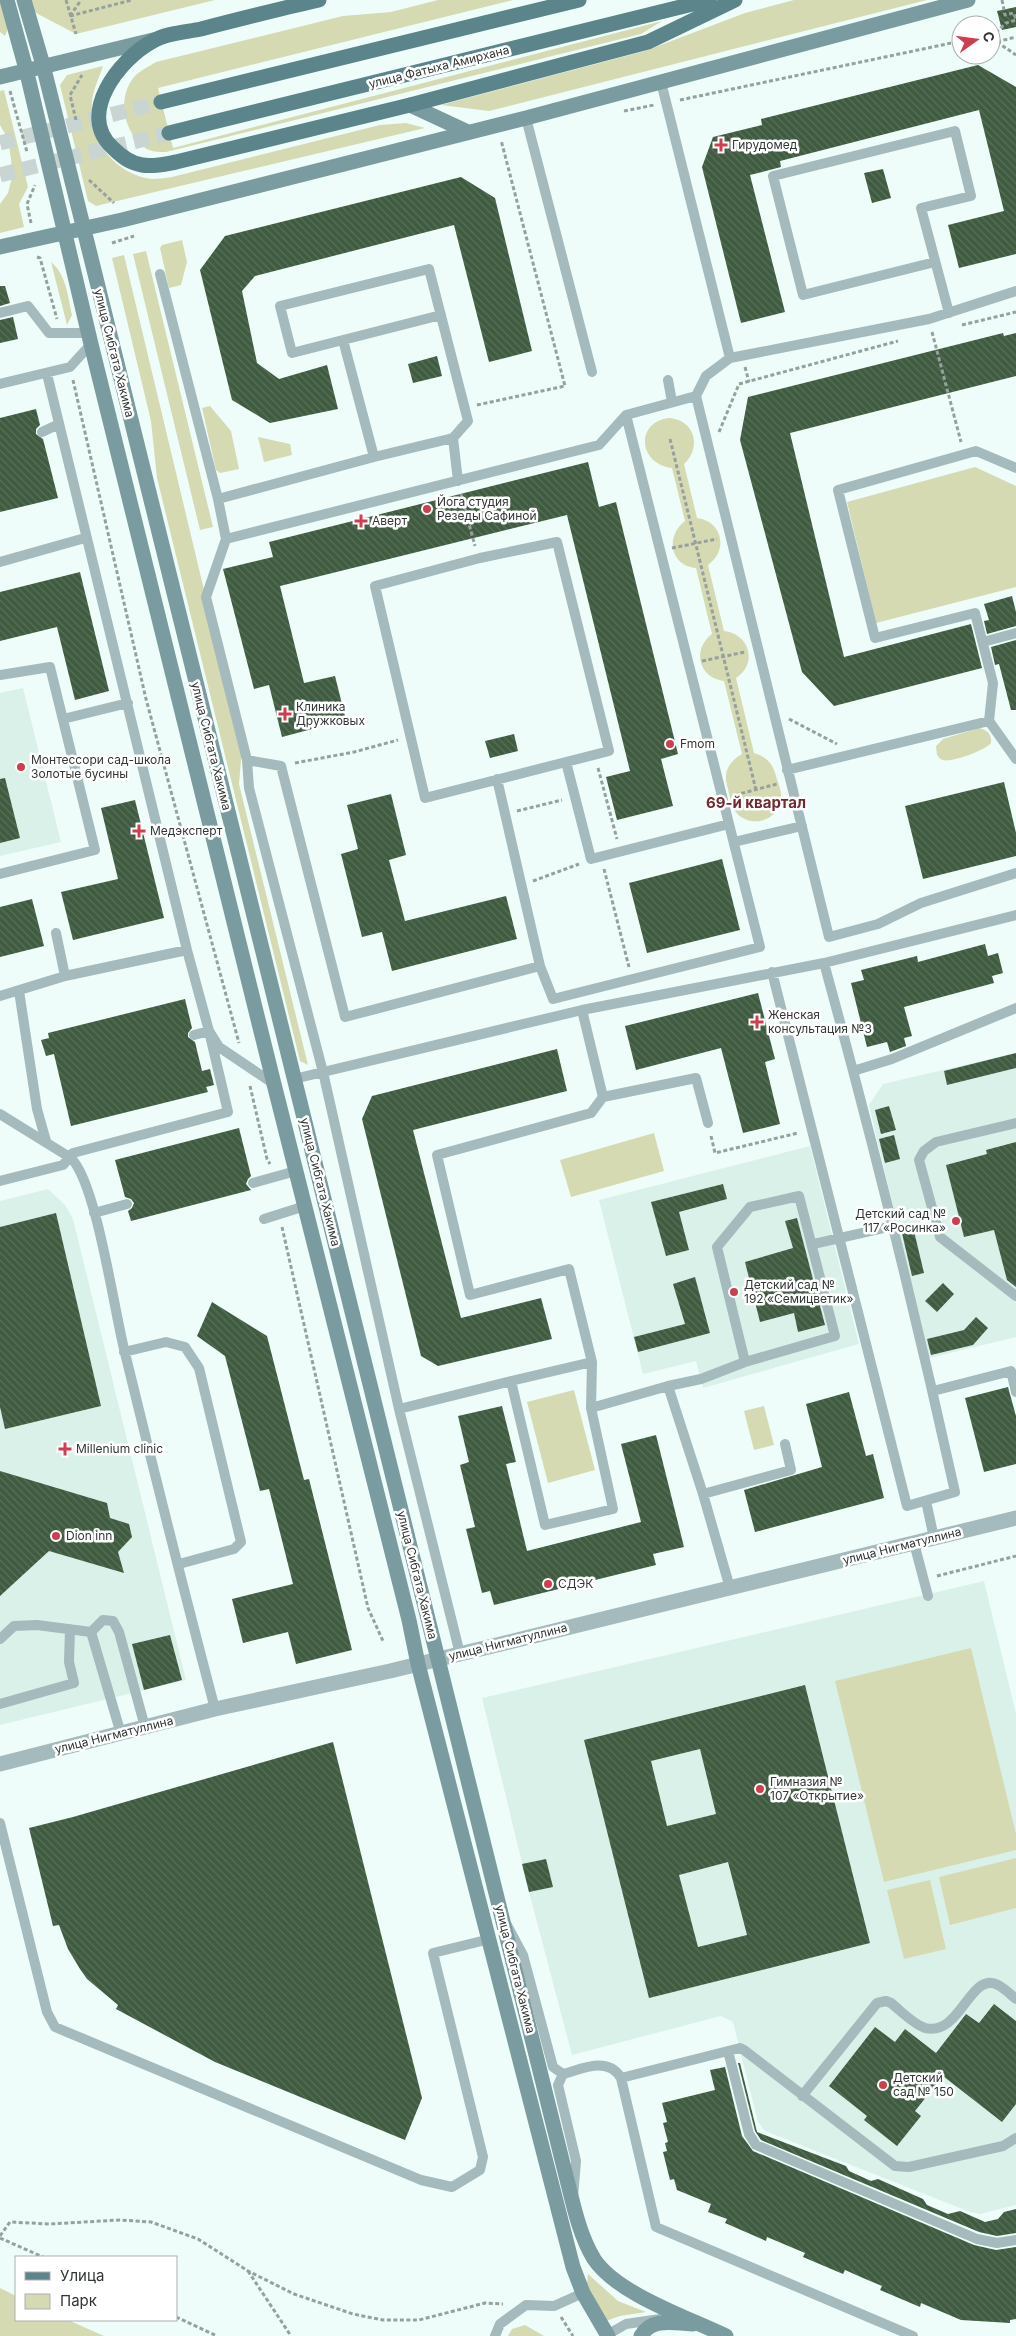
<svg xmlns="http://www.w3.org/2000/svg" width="1016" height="2336" font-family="Inter,sans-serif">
  <defs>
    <pattern id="building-back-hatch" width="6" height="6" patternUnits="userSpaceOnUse" patternTransform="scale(1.25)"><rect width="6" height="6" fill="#3f5b40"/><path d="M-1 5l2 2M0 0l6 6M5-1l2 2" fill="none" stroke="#59705a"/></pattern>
  </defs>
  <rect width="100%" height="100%" fill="#eefdf9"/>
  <path fill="#daf1ea" d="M23,688L61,842L0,856V693Z
    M1016,1053V1337L929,1358L869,1105L883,1084Z
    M810,1146L859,1344L703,1388L696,1361L643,1374L599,1200Z
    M48,1189L65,1205L73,1219L186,1680L0,1725V1201Z
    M984,1581L1016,1714V2205L980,2214L970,2212L765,2131L758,2122L733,2022L721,2016L572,2055L529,1892L482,1698Z"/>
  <path fill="#d5dab3" d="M0,0L9,26L5,36L0,32Z
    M27,0H215L76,34L36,13Z
    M438,0H513L158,88L173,148L662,21L641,34L166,152C159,152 150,152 144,147C123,131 117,98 134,77C139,71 150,66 156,62L343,16L391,12Z
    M794,0H927L489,111L441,105L645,51L745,13Z
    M103,66C99,78 93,90 92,102C89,140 114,174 152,179C158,179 165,178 172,177L380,125L406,123L425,128L96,206L88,201L60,85L67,75Z
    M4,90L28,187L19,204L24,227L0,233V204L8,193L13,173L8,139L0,125V91Z
    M182,240L187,262L181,285L169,288L160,248L162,245Z
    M146,251L213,527L200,530L133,254Z
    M124,255L242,749L239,784L308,1065L300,1061L157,478L151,421L112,258Z
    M51,262C66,274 68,297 72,315L67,325Z
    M210,406L231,431L239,469L220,473L216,470L202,408Z
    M669,418C695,420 702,447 684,464L697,518C722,521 729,550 708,565L724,631C750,634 758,664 736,678L754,753C767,757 773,764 776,776C778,783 782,791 781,799C779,821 749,830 735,811C731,804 729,793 727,785C723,771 730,761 742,754L724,681C698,678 692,649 712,634L696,568C670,566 665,536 685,521L672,468C638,464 635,422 669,418Z
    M258,437L290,444L292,455L264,462Z
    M975,467L1016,486V587L876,623L847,502Z
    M979,728C987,730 992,734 991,743C986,750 951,763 943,760C939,759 939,757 937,755L936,746L943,739Z
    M654,1133L664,1171L571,1197L560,1160Z
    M574,1390L595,1470L548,1483L527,1402Z
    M764,1406L774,1445L754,1450L744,1411Z
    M971,1648L1016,1834V1850L884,1882L835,1681Z
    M1016,1858V1908L950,1925L939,1877Z
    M930,1880L946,1949L904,1959L887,1890Z
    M588,2274L618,2301L646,2312L620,2316L603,2322L586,2293Z
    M0,2288L16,2296V2320H68L104,2336H0Z
    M525,2325L544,2336H508L512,2329Z"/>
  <path fill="url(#building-back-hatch)" fill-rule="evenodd" d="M1016,7V27L1002,30L997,11Z
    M978,65L1016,87V254L959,268L948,225L1004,211L979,110L780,161L781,167L750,175L785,312L741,323L702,167L713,137L762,125L761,119Z
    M883,169L891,198L872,203L864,173Z
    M461,177L495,198L532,351L489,362L454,225L255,276L242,291L257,363L279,379L327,365L338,409L270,423L232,400L200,270L225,236Z
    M0,286H5L10,303L0,306Z
    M13,317L18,339L0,343V320Z
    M1003,333L1004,336L1016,333V376L790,433L844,657L971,624L982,668L834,706L802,672L740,440L748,397Z
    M437,356L442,376L413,383L408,364Z
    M36,409L40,425L36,429V434L43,439L58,498L0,512V418Z
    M588,462L599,507L616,502L678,754L661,759L673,806L617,820L606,777L630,771L567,515L280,586L304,683L335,676L346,720L282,737L269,685L254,689L223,569L273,557L269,542Z
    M80,572L109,691L75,700L57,627L0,641V592Z
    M1012,596L1016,612V626L987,634L984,621L989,620L984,604Z
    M1016,640V710H1011L999,664L995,665L991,647Z
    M514,734L518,751L490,758L485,741Z
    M5,778L20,838L0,843V779Z
    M1004,782L1016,833V856L923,879L905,806Z
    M391,794L406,855L389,860L405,921L506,896L517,939L392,971L382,932L362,937L341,854L358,849L347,805Z
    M135,800L164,918L73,940L61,892L118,879L101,808Z
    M722,859L740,930L647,953L629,883Z
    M32,899L44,946L0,957V907Z
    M985,944L988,956L998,953L1003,973L992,976L994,983L904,1007L912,1036L904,1038L906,1046L890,1052L887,1042L867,1047L851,983L864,980L861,970L917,956L918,962Z
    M758,993L775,1059L765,1062L780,1124L743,1133L721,1048L636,1070L625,1026Z
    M185,999L192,1028L188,1033V1037L195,1042L202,1071L210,1069L214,1085L206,1087L208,1092L71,1126L54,1054L46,1056L41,1040L49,1038L48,1033Z
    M557,1049L567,1091L413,1130L461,1318L541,1298L552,1339L438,1366L421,1356L362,1119L372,1096Z
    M1016,1053V1068L947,1085L944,1071Z
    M889,1106L896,1130L881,1134L875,1110Z
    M239,1128L251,1176L248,1179L246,1184L251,1190L131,1221L128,1211L132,1208L134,1203L131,1199L125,1197L115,1160Z
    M894,1135L900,1159L885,1163L879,1139Z
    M1016,1142V1287L1007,1280L994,1230L964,1237L946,1165L987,1154L986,1150Z
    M723,1184L727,1199L679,1212L689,1250L666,1256L651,1202Z
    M56,1213L101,1406L5,1429L0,1407V1227Z
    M797,1218L825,1325L798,1332L794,1313L760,1322L745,1262L793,1248L785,1221Z
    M913,1227L924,1273L912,1276L901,1229Z
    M695,1277L710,1333L638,1352L634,1337L685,1324L673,1284Z
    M943,1283L954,1294L937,1312L925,1301Z
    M212,1302L267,1336L304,1480L309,1479L352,1650L296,1664L288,1632L243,1643L232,1599L293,1584L269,1489L260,1491L225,1356L197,1336Z
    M976,1317L988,1328L973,1345L931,1355L927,1339L964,1330Z
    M1008,1387L1016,1416V1464L984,1472L965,1398Z
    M849,1392L866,1456L873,1454L884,1498L755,1532L744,1490L822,1467L806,1404Z
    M502,1406L516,1462L506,1464L527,1551L641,1522L621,1444L656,1435L684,1547L653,1554L656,1565L494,1605L490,1591L482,1593L466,1529L475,1527L460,1465L469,1462L458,1416Z
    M0,1471L107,1503L110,1518L129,1524L132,1537L118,1552L124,1573L49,1551L0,1596Z
    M170,1635L182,1680L144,1690L132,1644Z
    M805,1685L870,1943L649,1998L584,1740ZM700,1749L716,1814L667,1826L651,1761ZM728,1862L747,1935L698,1947L679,1875Z
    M333,1742L422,2098L405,2140L215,2062L116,2009L118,2005L87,1979L80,1969L68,1949L59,1925L53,1926L29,1828L73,1817Z
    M546,1859L553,1887L529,1892L522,1864Z
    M994,2004L1016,2021V2104L1002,2122L943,2076L915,2111L921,2116L897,2146L864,2120L867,2116L829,2086L875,2027L895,2042L905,2029L936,2053L966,2014L979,2023Z
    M738,2063H740L757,2132L846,2166L849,2171L871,2181L878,2179L923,2199L927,2205L948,2214L960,2211L985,2222L998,2219L1004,2212L1016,2209V2233L997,2236L979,2232L761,2140L755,2131Z
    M725,2067L742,2136L753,2151L974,2245L996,2250L1016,2247V2319L1010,2320V2323L961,2320L921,2303L920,2307L880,2290L882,2286L863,2278L845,2270L843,2274L803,2257L805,2253L767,2237L766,2241L725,2223L727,2219L708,2212L711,2204L677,2190L674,2179L670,2180L663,2152L667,2151L665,2143L668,2142L663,2123L667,2122L662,2103L715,2090L710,2070Z"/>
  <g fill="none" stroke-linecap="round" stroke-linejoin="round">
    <path stroke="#c8d5d2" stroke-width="15" stroke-dasharray="15 8" stroke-linecap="butt" d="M0,143L161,102
      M0,175L169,133"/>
    <path stroke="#96a19e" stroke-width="3" stroke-dasharray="4 2.5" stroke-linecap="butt" d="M66,0L76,34
      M1002,0L1005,15L1014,13L1016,20
      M70,16L132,0
      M70,16L81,0
      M991,37L1006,23L1016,20
      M991,40L996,42L1016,37
      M997,42L1016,55
      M10,91L27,152
      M680,100L961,41
      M624,111L654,105
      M76,120L70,95L82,75
      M89,180L114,203
      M31,223L27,204L35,185
      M112,243L134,236
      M37,257L40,258L57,319
      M962,325L1016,312
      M932,332L961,442
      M745,367L749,382
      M73,380L146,699L239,1043
      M477,405L565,386L501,140
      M719,432L739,384L898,341
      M670,439L756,790
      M461,494L475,546
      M672,548L717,539
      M702,661L745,652
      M789,719L837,744
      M295,763L354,752L398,740
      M598,768L617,839
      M735,795L777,784
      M517,811L562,800
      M604,869L629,967
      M533,881L579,864
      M250,1086L267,1159L270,1164
      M711,1136L715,1153L798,1133
      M282,1227L368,1608L383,1641
      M937,1576L1016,1556
      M0,2236L10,2222L49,2224L120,2220L151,2222L198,2239L248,2271L294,2294L353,2314L383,2320H419L485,2303L503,2304
      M0,2238L43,2257
      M248,2271L291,2336
      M176,2317L217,2336
      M561,2317L573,2336"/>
    <path stroke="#a4babd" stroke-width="10" d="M661,82L730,358
      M526,118L592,372
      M935,262L803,295L773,176L955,131L971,196L921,208L949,313
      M160,274L218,499L226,539L206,597L247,760L249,788L323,1072L399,1409L460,1654
      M0,313L28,306L49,333H89
      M343,340L441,315
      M47,374L187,950L209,1031L219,1047L274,1084
      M668,380L672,402
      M0,384L70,367L91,344
      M696,396L829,937L878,924L921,903L1016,873
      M42,432L59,424
      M374,457L343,340L292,353L280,306L429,269L468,421L453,438
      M1016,468L976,451L838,490L875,638L975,613L993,683L989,721L1016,759
      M218,499L374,457L453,438L458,481
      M226,539L599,445L626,415L696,396L706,376L730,358L929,319L1016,291
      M0,562L85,538
      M983,642L1016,633
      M0,675L50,667L95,850L0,874
      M63,719L128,703
      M247,760L281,766L345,1017L540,966
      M566,762L425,798L375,586L480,558L557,542L609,751L566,762L591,859L729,824
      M787,770L989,721
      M497,779L540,966L553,999L760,947L626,415
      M734,842L802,826
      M56,933L65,976
      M772,972L907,1506L955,1492C916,1315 872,1138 824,963
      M19,991L37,1109L46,1141
      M0,996L65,976L187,950
      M582,1010L603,1097L591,1113L437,1155L470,1295L569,1269L592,1362L511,1381L545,1525L613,1509L591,1408L668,1386L703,1494L730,1588
      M853,1071L892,1059L1016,1008
      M294,1079L582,1010L824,963L1016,915
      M603,1097L696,1078L708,1123
      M0,1114L71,1158C97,1184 114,1311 125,1353C154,1472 184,1591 215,1709
      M1016,1123L936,1142L924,1151L919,1160L940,1237L1016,1296
      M0,1181L63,1165L73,1153L228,1112L209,1031L194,1035
      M253,1183L296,1171
      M94,1213L127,1204
      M264,1219L305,1206
      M813,1244L892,1226
      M124,1352L166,1342L185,1347L199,1368L241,1542L234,1549L179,1564
      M668,1386L701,1379L745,1362L835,1336L799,1196L750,1207L717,1247L745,1362
      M933,1391L1011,1371L1016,1392
      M591,1408L592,1362
      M399,1409L511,1381
      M703,1494L791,1470L785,1444
      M926,1501L934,1538
      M914,1543L928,1596
      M0,1639L14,1626L37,1625L91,1632
      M0,1704L74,1683L69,1662L70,1629
      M121,1734L91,1632L103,1620L113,1621L119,1632L145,1727
      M0,1823L47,2012L55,2027L421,2180L452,2187L480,2170L483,2157L433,1953L490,1939
      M507,1925L523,1955L553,2067L563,2074C582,2069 608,2056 621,2078L656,2227L913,2336
      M728,2051L740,2048L744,2050L895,2166L909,2167L1003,2146L1016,2138
      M563,2074L558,2085L576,2161L573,2197
      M621,2078L728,2051L749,2134L756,2145L977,2239L997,2243L1016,2240
      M802,2096L877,2003L886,2001L891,2003C901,2011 913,2024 925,2028C961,2037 970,1970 998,1985C1004,1988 1010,1994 1016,1999
      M495,2336L500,2324L526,2305L554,2306L583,2293
      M605,2336L626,2324L660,2319"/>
    <path stroke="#a4babd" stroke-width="15" d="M0,1764L215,1709L390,1671L1016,1518"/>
    <path stroke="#7a9ba0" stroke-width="15" d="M7,0L26,69L91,344L274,1084L409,1620L418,1664L573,2267L583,2293L608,2336
      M24,0L43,65L95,274L564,2168C572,2198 578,2233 594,2259C617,2294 689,2318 726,2336
      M0,77L153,40
      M410,105L468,132
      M0,247L122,220L526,118L968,0
      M641,2336C651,2317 675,2323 693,2324"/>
    <path stroke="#5b848b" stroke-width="15" d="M319,0C279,9 240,19 201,29C186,32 166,33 153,41C119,59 76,115 113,148C122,157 130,163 142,165C154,167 165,164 176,162L410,105L648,42L735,0
      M161,102L579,0
      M169,133L709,0"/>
  </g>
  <g fill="#ce3e4e" stroke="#fff" stroke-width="2">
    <path d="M718.5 137.5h5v5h5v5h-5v5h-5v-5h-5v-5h5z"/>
    <circle cx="427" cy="509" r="5"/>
    <path d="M358.5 513.5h5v5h5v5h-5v5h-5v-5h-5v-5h5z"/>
    <path d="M282.5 706.5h5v5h5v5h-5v5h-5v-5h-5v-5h5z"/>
    <circle cx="670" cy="744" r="5"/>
    <circle cx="21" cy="767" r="5"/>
    <path d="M136.5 823.5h5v5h5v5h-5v5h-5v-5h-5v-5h5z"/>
    <path d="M754.5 1014.5h5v5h5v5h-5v5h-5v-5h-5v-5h5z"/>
    <circle cx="956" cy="1221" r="5"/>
    <circle cx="734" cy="1292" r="5"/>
    <path d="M62.5 1441.5h5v5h5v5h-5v5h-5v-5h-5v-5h5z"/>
    <circle cx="56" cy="1536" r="5"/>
    <circle cx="548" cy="1584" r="5"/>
    <circle cx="760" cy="1789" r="5"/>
    <circle cx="883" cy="2085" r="5"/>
  </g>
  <g text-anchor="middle" stroke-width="5" stroke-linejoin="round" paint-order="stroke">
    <g font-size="12" fill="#313735" stroke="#fff">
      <text transform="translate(439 67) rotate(-14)" y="4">улица Фатыха Амирхана</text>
      <text transform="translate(114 353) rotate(76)" y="4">улица Сибгата Хакима</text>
      <text transform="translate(211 746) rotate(76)" y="4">улица Сибгата Хакима</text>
      <text transform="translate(320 1182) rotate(76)" y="4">улица Сибгата Хакима</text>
      <text transform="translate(902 1546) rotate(-14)" y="4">улица Нигматуллина</text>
      <text transform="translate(417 1575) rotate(76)" y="4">улица Сибгата Хакима</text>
      <text transform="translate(508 1642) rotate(-14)" y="4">улица Нигматуллина</text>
      <text transform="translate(114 1735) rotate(-14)" y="4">улица Нигматуллина</text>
      <text transform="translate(515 1969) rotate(76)" y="4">улица Сибгата Хакима</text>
    </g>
    <g font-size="12" fill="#313735" stroke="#fff" text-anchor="start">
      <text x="732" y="149">Гирудомед</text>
      <text x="437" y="506">Йога студия<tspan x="437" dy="14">Резеды Сафиной</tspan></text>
      <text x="372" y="525">Аверт</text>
      <text x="296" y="711">Клиника<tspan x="296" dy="14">Дружковых</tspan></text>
      <text x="680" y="748">Fmom</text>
      <text x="31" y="764">Монтессори сад-школа<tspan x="31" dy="14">Золотые бусины</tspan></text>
      <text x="150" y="835">Медэксперт</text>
      <text x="768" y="1019">Женская<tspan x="768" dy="14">консультация №3</tspan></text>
      <text x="946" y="1218" text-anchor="end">Детский сад №<tspan x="946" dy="14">117 «Росинка»</tspan></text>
      <text x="744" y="1289">Детский сад №<tspan x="744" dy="14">192 «Семицветик»</tspan></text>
      <text x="76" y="1453">Millenium clinic</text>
      <text x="66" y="1540">Dion inn</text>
      <text x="558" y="1588">СДЭК</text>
      <text x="770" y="1786">Гимназия №<tspan x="770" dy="14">107 «Открытие»</tspan></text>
      <text x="893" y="2082">Детский<tspan x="893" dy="14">сад № 150</tspan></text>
    </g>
    <g font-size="15" font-weight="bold" fill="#722c30" stroke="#fff">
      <text x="756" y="808">69-й квартал</text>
    </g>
  </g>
  <rect x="15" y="2256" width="162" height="65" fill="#ffffff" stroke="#adafae"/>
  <rect x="25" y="2272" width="25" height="8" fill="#5b848b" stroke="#adafae"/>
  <text x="60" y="2281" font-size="15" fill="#313735">Улица</text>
  <rect x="25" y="2294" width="25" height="15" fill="#d5dab3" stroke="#adafae"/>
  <text x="60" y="2306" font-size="15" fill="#313735">Парк</text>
  <g transform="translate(976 40) rotate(76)"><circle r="24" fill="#ffffff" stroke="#adafae"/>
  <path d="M0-4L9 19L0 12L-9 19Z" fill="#ce3e4e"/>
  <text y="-8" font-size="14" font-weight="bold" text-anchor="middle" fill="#313735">С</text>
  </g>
</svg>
